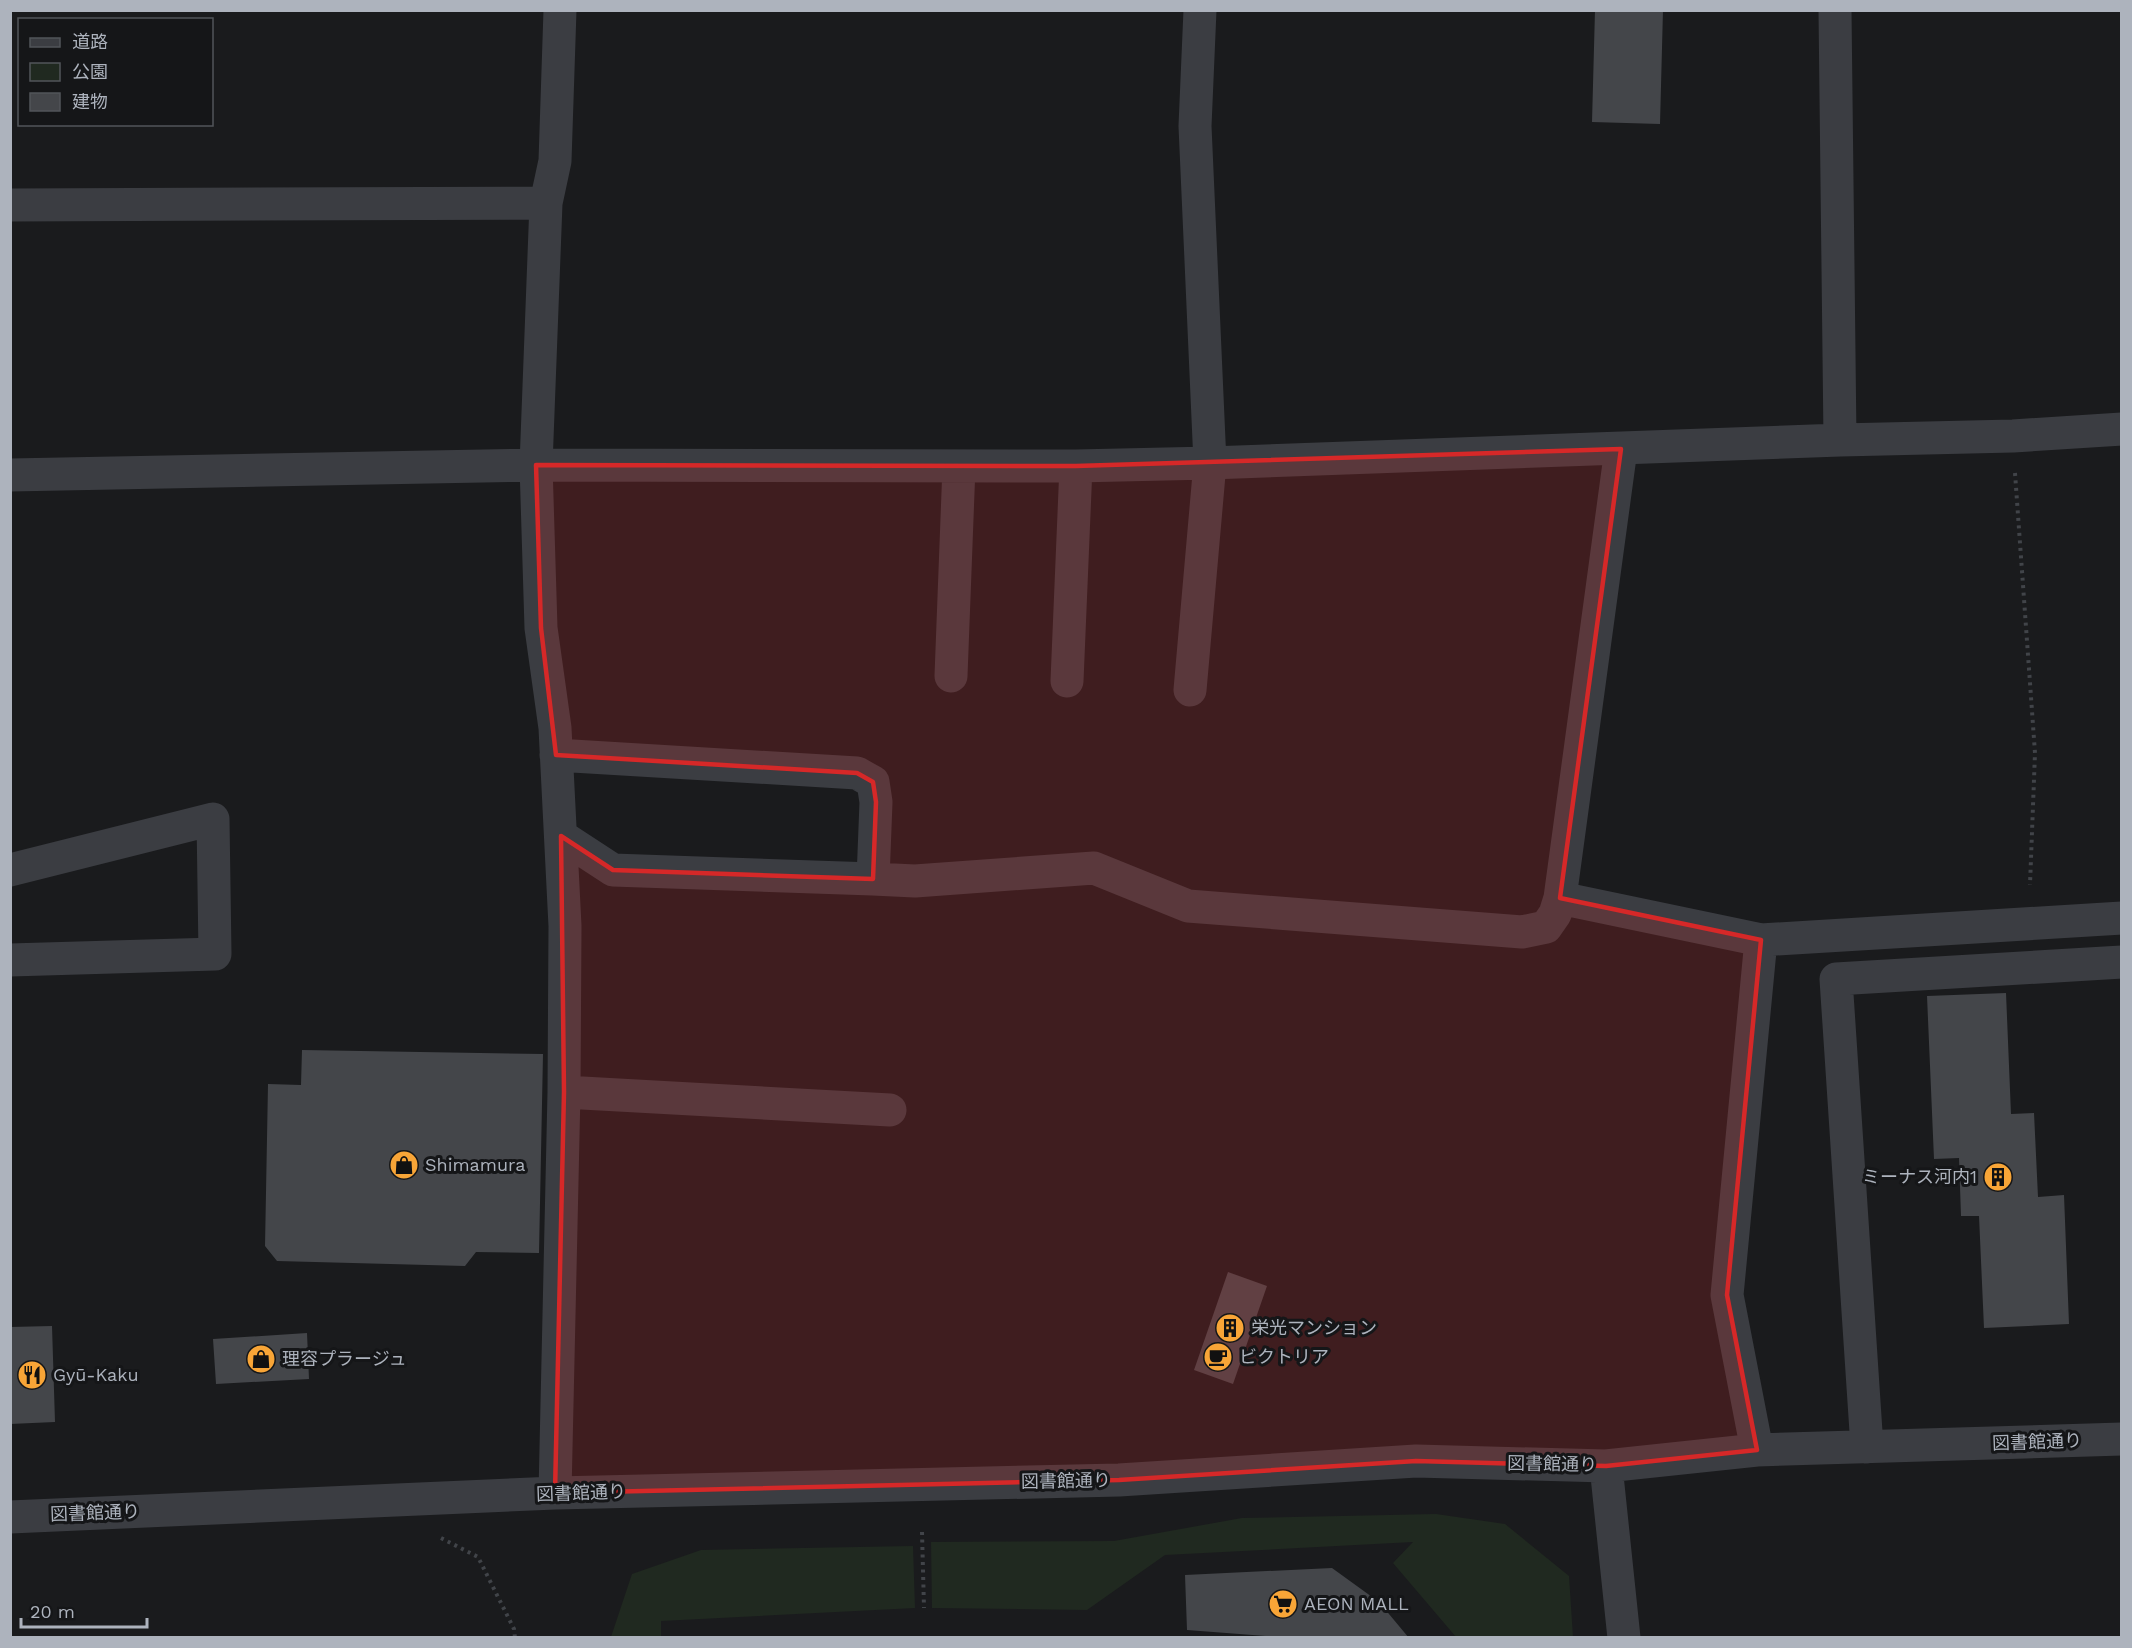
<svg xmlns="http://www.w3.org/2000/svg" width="2132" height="1648" font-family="'Work Sans','Noto Sans JP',sans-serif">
  <rect width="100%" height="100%" fill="#1a1b1d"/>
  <path fill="#202920" d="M1436,1514L1505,1524L1569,1576L1573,1637H1456L1393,1563L1413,1542L1165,1555L1087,1610L932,1608L931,1542L1114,1541L1242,1518Z
    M913,1546L915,1608L661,1621V1637H611L632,1574L701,1550Z"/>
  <path fill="#44464a" d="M1595,10H1663L1660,124L1592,122Z
    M2006,993L2011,1114L2034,1113L2038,1197L2064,1195L2069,1324L1984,1328L1979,1216H1961L1959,1158L1934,1159L1927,996Z
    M302,1050L543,1054L539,1253L476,1252L465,1266L277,1261L265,1246L268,1084L301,1085Z
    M1228,1272L1267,1286L1233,1384L1194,1370Z
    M52,1326L55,1422L10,1424V1327Z
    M307,1333L309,1379L216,1384L213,1339Z
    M1332,1568L1379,1602L1409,1638H1291L1187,1630L1185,1575Z"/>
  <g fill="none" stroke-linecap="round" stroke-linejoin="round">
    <path stroke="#414449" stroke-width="4" stroke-dasharray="3 4.5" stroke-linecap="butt" d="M2015,473L2035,753L2030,885
      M922,1532L924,1608
      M441,1538L478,1557L514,1629L515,1638"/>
    <path stroke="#3b3d42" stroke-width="33" d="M1835,10L1840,440
      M10,205L546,203
      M10,475L536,465L1076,466L1210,463L1840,440L2013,436L2122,429
      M951,676L959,466
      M1067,681L1076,466
      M1190,690L1210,463L1195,126L1200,10
      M556,755L857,773L873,782L876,802L873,879L613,870L561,836
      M10,870L213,819L215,954L10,960
      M873,879L915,881L1094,868L1188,906L1522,932L1546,927L1555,914L1560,898L1621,449
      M1560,898L1761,940L2122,918
      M564,1092L890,1110
      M1867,1447L1836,979L2122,962
      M1757,1450L1727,1295L1761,940
      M1606,1466L1624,1638
      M555,1493L564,1092L565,926L555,728L541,628L536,465L546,203L555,161L560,10
      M10,1517L555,1493L1119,1480L1416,1461L1606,1466L1757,1450L2122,1439"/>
  </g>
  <path fill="#d62828" fill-opacity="0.2" stroke="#d62828" stroke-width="4.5" stroke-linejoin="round" d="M1621,449L1560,898L1761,940L1727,1295L1757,1450L1606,1466L1416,1461L1119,1480L555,1493L564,1092L561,836L613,870L873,879L876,802L873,782L857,773L556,755L541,628L536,465L1076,466Z"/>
  <defs>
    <g id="shop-disc" transform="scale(1.5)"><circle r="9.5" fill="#f8a537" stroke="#151618"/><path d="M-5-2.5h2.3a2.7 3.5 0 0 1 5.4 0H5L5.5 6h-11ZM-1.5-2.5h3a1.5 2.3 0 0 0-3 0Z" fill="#111"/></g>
    <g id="building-disc" transform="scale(1.5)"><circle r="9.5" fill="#f8a537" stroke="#151618"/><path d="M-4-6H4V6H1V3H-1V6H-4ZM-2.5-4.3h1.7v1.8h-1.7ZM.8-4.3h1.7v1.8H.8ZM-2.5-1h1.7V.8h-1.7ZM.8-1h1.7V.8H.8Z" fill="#111"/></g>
    <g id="cafe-disc" transform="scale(1.5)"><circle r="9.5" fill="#f8a537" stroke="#151618"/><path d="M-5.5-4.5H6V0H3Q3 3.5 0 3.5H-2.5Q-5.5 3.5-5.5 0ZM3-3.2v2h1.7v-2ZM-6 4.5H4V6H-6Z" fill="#111"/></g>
    <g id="restaurant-disc" transform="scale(1.5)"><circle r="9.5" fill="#f8a537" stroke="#151618"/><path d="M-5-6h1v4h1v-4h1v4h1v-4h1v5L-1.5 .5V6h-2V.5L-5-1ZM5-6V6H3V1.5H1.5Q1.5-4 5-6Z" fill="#111"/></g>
    <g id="supermarket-disc" transform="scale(1.5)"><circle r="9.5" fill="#f8a537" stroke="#151618"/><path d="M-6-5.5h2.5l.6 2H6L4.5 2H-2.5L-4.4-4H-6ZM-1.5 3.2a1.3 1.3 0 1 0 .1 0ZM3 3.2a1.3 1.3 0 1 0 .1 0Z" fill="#111"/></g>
  </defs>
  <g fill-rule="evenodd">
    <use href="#shop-disc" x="404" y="1165"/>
    <use href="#building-disc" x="1998" y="1177"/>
    <use href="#building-disc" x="1230" y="1328"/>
    <use href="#cafe-disc" x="1218" y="1357"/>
    <use href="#shop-disc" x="261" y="1359"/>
    <use href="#restaurant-disc" x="32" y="1375"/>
    <use href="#supermarket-disc" x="1283" y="1604"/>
  </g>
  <g text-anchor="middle" stroke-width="6" stroke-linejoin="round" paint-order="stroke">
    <g font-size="18" fill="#adb3bd" stroke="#151618" text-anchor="start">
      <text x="425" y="1171">Shimamura</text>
      <text x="1977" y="1183" text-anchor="end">ミーナス河内1</text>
      <text x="1251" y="1334">栄光マンション</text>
      <text x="1239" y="1363">ビクトリア</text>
      <text x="282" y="1365">理容プラージュ</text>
      <text x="53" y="1381">Gyū-Kaku</text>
      <text x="1304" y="1610">AEON MALL</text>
    </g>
    <g font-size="18" fill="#adb3bd" stroke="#151618">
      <text transform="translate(2037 1442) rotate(-2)" y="6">図書館通り</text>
      <text transform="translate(1552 1464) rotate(1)" y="6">図書館通り</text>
      <text transform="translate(1066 1481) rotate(-1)" y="6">図書館通り</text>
      <text transform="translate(581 1493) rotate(-2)" y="6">図書館通り</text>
      <text transform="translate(95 1513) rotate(-2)" y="6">図書館通り</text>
    </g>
  </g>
  <rect width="2132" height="1648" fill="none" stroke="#adb3bd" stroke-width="24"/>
  <rect x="18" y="18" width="195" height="108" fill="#151618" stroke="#52555a" stroke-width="1.5"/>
  <rect x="30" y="38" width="30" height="9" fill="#3b3d42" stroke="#52555a" stroke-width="1.5"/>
  <text x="72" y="48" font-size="18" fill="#adb3bd">道路</text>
  <rect x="30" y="63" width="30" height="18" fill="#202920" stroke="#52555a" stroke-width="1.5"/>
  <text x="72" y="78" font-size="18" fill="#adb3bd">公園</text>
  <rect x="30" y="93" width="30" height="18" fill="#44464a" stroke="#52555a" stroke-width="1.5"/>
  <text x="72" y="108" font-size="18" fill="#adb3bd">建物</text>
  <path d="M21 1618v9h126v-9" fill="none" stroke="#adb3bd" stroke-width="3"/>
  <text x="30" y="1618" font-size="18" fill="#adb3bd" stroke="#151618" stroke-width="4.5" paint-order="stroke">20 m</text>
</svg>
